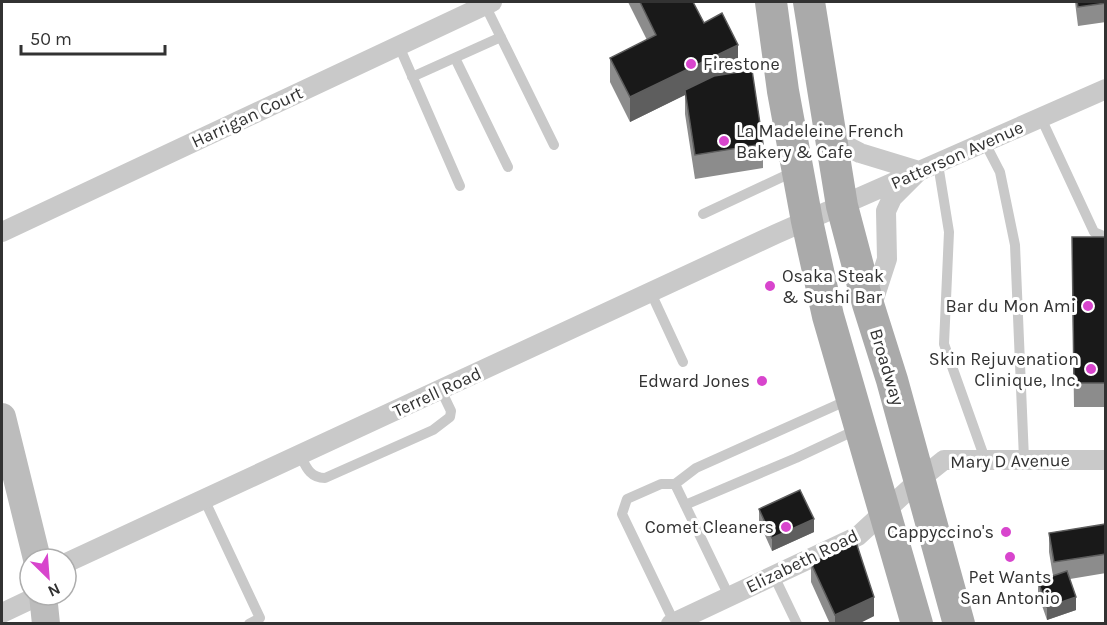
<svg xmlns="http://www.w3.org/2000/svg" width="1107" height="625" font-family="Karla,sans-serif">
  <rect width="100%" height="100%" fill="#fff"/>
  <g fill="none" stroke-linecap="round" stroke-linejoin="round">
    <path stroke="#c9c9c9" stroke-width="10" d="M485,5L554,145
      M399,46L460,186
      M455,58L508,167
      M412,77L501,37
      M1041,118L1094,232L1106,237
      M985,143L1000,172L1015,245L1024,459
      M938,164L949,232L944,344L985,459
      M703,214L795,171
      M651,293L683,362
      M300,455C306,467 310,478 325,478L433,430L450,417L451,411L441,390
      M675,484L696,468L848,400
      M204,499L260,618L249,624
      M685,505L796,458L858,429
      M774,576L797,624
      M674,622L622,514L627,499L661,484H675L729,596"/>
    <path stroke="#c9c9c9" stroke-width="20" d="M831,138L860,153L919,171L892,198L886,211L887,259L871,308
      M2,232L492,2
      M66,563L776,234L1106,89
      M2,613L40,595
      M671,624L858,536L919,480L944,460H1106"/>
    <path stroke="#bcbcbc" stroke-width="28" d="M2,417L37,559
      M43,595L46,624"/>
    <path stroke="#aaa" stroke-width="32" d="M771,2L783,91L807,221L828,316L917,624
      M809,2L842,206L868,304L892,380L959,624"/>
  </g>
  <path fill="#8c8c8c" d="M628,2H693L704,23L738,69L728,74L763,144V168L695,179L685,114V95L630,122L610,82V58L647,40Z
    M1075,2H1106V22L1078,26Z
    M1106,237V407H1074L1072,261Z
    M759,509L814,532L772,551L759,522Z
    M1106,524V573L1070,579L1076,610L1047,620L1038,594V581L1053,576L1049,552V533Z
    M811,563L874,616L858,624H830L811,582Z"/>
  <path fill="#5e5e5e" d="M738,45V69L686,94L685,90V95L630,122V97Z
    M814,519V532L772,551V538Z
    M874,597V616L858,624H835V615Z
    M1076,597V610L1047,620V607Z"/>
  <path fill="#191919" stroke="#5e5e5e" stroke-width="1.5" d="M640,2H693L704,23L722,13L738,45L630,97L610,58L656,35Z
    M1077,2H1106V3L1078,7Z
    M752,70L763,144L695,155L685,90L714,76Z
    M1072,237H1106V383H1074Z
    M800,490L814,519L772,538L759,509Z
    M1106,524V554L1054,562L1049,533Z
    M856,542L874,597L835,615L811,563Z
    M1067,571L1076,597L1047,607L1038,581Z"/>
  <g fill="#d845cd" stroke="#fff" stroke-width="2">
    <circle cx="691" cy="64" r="6"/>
    <circle cx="724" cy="141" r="6"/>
    <circle cx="770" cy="286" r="6"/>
    <circle cx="1088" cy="306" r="6"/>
    <circle cx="1091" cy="369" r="6"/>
    <circle cx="762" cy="381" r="6"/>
    <circle cx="786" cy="527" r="6"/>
    <circle cx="1006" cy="532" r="6"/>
    <circle cx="1010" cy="557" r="6"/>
  </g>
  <g text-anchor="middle" stroke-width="6" stroke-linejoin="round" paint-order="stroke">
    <g font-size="18" fill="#323232" stroke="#fff" text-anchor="end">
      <text x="703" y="70" text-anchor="start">Firestone</text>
      <text x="736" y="137" text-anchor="start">La Madeleine French<tspan x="736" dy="21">Bakery &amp; Cafe</tspan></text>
      <text x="782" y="282" text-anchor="start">Osaka Steak<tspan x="782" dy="21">&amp; Sushi Bar</tspan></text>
      <text x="1076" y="312">Bar du Mon Ami</text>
      <text x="1079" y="365">Skin Rejuvenation<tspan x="1079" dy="21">Clinique, Inc.</tspan></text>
      <text x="750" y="387">Edward Jones</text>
      <text x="774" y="533">Comet Cleaners</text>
      <text x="994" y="538">Cappyccino's</text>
      <text x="1010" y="583" text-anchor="middle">Pet Wants<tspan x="1010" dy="21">San Antonio</tspan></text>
    </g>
    <g font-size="18" fill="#323232" stroke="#fff">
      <text transform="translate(247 117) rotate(-25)" y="6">Harrigan Court</text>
      <text transform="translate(957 155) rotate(-24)" y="6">Patterson Avenue</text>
      <text transform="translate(887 367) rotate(73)" y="6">Broadway</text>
      <text transform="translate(437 392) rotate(-25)" y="6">Terrell Road</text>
      <text transform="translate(1010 461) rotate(-1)" y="6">Mary D Avenue</text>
      <text transform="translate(802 561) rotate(-26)" y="6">Elizabeth Road</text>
    </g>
  </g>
  <rect width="1107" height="625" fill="none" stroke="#323232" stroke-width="6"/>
  <g transform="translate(48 577) rotate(155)"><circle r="28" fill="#ffffff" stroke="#adadad" stroke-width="1.5"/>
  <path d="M0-4.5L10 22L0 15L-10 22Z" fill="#d845cd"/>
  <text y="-9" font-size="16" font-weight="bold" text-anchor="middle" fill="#323232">N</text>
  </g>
  <path d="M21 45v9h144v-9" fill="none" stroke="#323232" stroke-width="3"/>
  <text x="30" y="45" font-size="18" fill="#323232" stroke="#ffffff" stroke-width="4.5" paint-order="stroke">50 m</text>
</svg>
